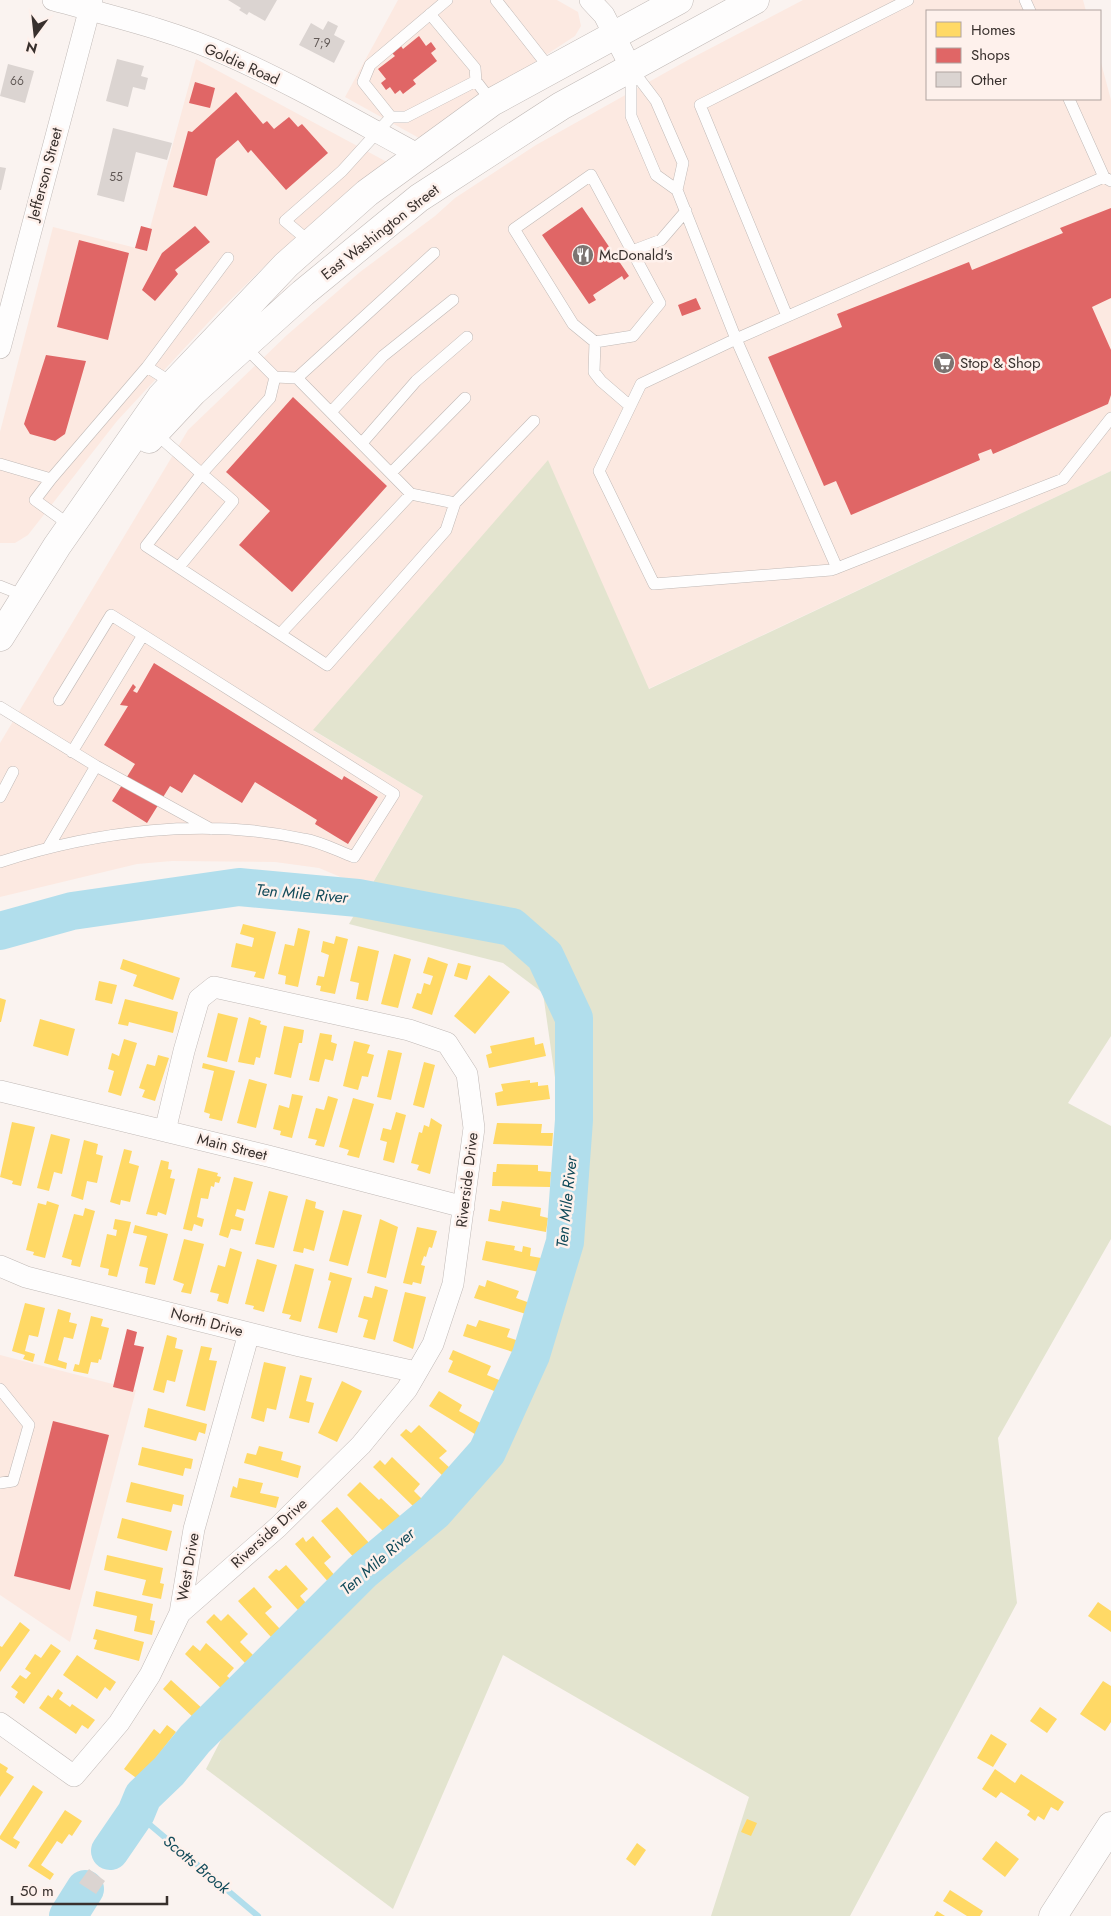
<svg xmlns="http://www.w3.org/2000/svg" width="1111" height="1916" font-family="Jost,sans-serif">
  <rect width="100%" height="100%" fill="#faf3f0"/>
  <path fill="#fce9e1" d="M398,0H557L578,12L581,26L575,36L419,138L345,97Z
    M803,0H1083L1086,11H927V99H1100V59L1111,100V471L648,689L548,461L314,731L423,796L369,889L319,868L275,862L172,861L137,864L0,897V743L188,430L287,335L360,272L435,216L455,198L536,145L688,60Z
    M196,59L387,162L274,257L218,312L117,421L28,535L15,543H0V432L53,227L144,250Z
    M0,1355L136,1390L70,1642L0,1595Z"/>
  <path fill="#e3e4cf" d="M548,460L649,689L1111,471V1036L1068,1103L1111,1126V1239L998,1438L1017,1603L850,1916H711L749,1797L503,1655L393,1909L206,1769L245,1693L352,1569L467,1461L548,1270L561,1120L543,993L503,963L349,924L423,796L313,730Z"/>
  <path fill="#ffd966" d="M243,924L276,932L264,979L254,977L256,972L231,967L236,943L252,947L254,938L240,934Z
    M298,928L310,931L298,987L285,984L286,976L278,974L285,944L294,946Z
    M336,936L348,939L335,994L320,991L321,986L316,985L318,976L324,977L329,955L321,952L323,941L334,944Z
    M358,946L379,951L368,1001L356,999L359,983L350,981Z
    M394,954L411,959L398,1008L381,1004Z
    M428,957L448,964L432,1015L412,1008L417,993L421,994L424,983L430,985L433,976L423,973Z
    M123,959L180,978L173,1000L133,986L137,975L120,969Z
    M458,963L471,966L467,980L454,976Z
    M489,975L510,992L475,1034L454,1016Z
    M99,981L117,985L112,1004L95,1000Z
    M0,998L6,1000L1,1022H0Z
    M125,999L178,1012L173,1033L129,1022L128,1026L118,1024Z
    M218,1013L238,1018L227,1062L207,1057Z
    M249,1017L261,1021L260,1024L267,1026L260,1058L256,1057L254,1065L238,1062Z
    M40,1019L75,1029L68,1056L33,1046Z
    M284,1026L304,1030L302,1043H299L291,1078L274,1074Z
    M320,1033L332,1035L331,1042L337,1044L333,1061L325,1059L319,1082L309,1080Z
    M534,1037L535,1045L543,1043L546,1056L489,1068L486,1055L492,1053L490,1046Z
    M124,1039L137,1043L121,1096L108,1092L114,1071L108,1069L112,1053L119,1056Z
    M354,1041L370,1045L367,1053L374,1055L368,1077L362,1076L358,1090L343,1086Z
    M388,1050L402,1053L391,1100L377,1097Z
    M158,1055L169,1058L155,1101L142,1097L145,1090L139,1088L147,1064L155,1066Z
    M424,1062L435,1065L424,1108L413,1105Z
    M203,1063L235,1071L222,1121L209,1118L210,1114L204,1112L214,1071L202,1068Z
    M249,1079L267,1084L256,1128L237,1123Z
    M530,1080V1083L538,1082V1086L548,1085L550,1099L497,1106L495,1093L503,1091L501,1084Z
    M292,1094L303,1096L292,1138L280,1135L281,1131L273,1129L279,1105L289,1108Z
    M328,1096L338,1099L324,1147L315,1145L317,1140L308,1138L316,1108L324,1110Z
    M353,1098L374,1104L359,1158L347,1155L349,1150L339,1147Z
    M396,1112L406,1115L394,1163L383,1160L387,1142L380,1140L383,1128L391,1130Z
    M431,1118L442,1125L430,1174L417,1170L419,1165L411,1163L419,1132L422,1133L424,1125L429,1127Z
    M12,1122L35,1127L21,1186L12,1184L13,1181L0,1177Z
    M497,1123L542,1124L541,1133H553L552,1146L493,1144Z
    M51,1134L70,1139L62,1174L54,1172L49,1191L37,1188Z
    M84,1140L98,1144L96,1154L103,1156L97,1183L87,1181L83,1200L71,1196Z
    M124,1149L132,1151L129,1163L139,1166L130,1202L121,1200L120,1205L110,1202Z
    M161,1160L169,1162L168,1169L172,1170L170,1178L175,1179L166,1215L158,1212L157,1216L146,1214Z
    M497,1164L538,1165V1171L551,1172L550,1187L492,1186L493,1172H496Z
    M198,1168L218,1173L217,1176L221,1177L219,1183L215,1182L214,1187L211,1186L208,1199L201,1198L197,1217L204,1219L202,1227L194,1224L192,1231L183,1229Z
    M234,1177L253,1182L245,1211L237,1209L235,1216L244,1219L241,1231L231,1229L228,1238L219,1235Z
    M269,1191L288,1196L274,1248L255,1244Z
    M306,1199L316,1202L315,1208L324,1211L314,1251L304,1248L303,1253L293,1251Z
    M47,1201L59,1205L45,1258L33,1255L34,1252L26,1250L38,1203L46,1205Z
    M502,1201L541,1208L540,1216L548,1218L546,1232L488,1221L490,1209L500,1211Z
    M85,1208L95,1211L80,1267L71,1265L72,1260L62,1257L74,1214L83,1216Z
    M343,1210L362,1215L348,1266L329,1261Z
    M115,1219L131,1222L117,1277L108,1275L109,1269L100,1267L107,1234L116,1236L117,1230L113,1229Z
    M380,1219L398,1227L386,1278L367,1273Z
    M135,1225L168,1234L155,1285L145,1283L148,1268L139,1266L147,1236L133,1233Z
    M417,1227L437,1231L432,1248L429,1247L426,1257L424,1256L421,1265L425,1266L421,1284L413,1282L412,1285L403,1283Z
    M184,1239L204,1244L191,1294L181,1292L184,1284L173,1280Z
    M486,1241L515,1246L514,1250L522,1252L523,1246L531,1248L530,1256L541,1258L539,1272L482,1260Z
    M230,1248L242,1252L228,1304L217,1301L219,1294L210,1292L218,1265L225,1267Z
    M257,1259L277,1265L264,1312L253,1309L254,1306L245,1304Z
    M295,1264L314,1269L301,1322L289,1319L291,1315L282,1313Z
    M330,1272L352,1278L337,1333L318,1328L331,1281L328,1280Z
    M487,1280L519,1291L516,1298L530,1303L526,1314L474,1298L479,1285L485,1287Z
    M375,1286L388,1290L375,1340L363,1337L368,1320L358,1317L364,1296L372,1298Z
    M405,1292L426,1297L413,1349L393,1341Z
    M25,1303L45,1308L38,1337L29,1335L25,1351L35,1354L33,1362L23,1359L25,1355L12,1351Z
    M58,1309L71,1313L69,1322L77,1324L73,1339L64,1337L58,1360L67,1363L66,1369L44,1363Z
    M91,1316L103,1319L101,1326L109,1328L101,1360L99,1359L98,1363L91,1362L88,1374L73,1371L75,1364L79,1365Z
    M479,1320L510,1329L507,1337L519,1341L516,1353L463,1336L467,1324L476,1327Z
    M167,1335L177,1338L175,1348L183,1350L175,1382L167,1380L164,1393L153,1390Z
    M201,1346L212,1348L209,1360L217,1361L205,1411L186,1406Z
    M453,1350L491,1366L487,1375L504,1382L499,1393L448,1372L453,1361L449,1359Z
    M264,1362L286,1367L276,1410L267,1408L264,1422L251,1418Z
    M300,1375L312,1378L306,1401L314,1403L309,1423L289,1418Z
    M342,1381L362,1391L337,1442L318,1433Z
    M439,1391L462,1405L459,1411L484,1425L478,1436L429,1406Z
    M148,1408L207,1424L205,1434L199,1432L196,1441L144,1427Z
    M419,1425L447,1451L439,1458L451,1469L444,1477L400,1435L406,1429L411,1433Z
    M259,1446L283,1452L281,1460L301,1466L298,1478L244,1463L247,1453L256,1455Z
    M142,1447L193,1459L191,1469L185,1468L183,1476L138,1465Z
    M392,1457L420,1484L414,1491L423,1500L415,1508L373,1467L380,1460L385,1465Z
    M239,1478L263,1483L260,1493L279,1497L276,1508L230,1497L233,1486L237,1488Z
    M131,1482L184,1495L182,1506L173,1504L171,1512L126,1502Z
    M360,1482L379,1500L381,1498L401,1517L395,1523L398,1526L388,1536L347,1495Z
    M337,1507L370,1544L364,1549L366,1552L357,1561L321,1521Z
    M122,1518L172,1531L167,1551L117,1538Z
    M313,1536L331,1557L324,1563L337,1578L330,1584L295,1544L303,1537L306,1542Z
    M107,1555L163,1568L160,1583L164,1584L161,1599L142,1595L146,1580L104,1570Z
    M286,1565L308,1589L300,1596L306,1603L298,1610L268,1577L276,1569L279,1571Z
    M254,1587L272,1607L265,1613L280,1629L271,1637L238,1601Z
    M96,1591L153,1604L150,1620L155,1621L152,1635L134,1631L137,1616L93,1606Z
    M1098,1602L1111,1611V1632L1088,1616Z
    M214,1614L221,1621L228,1614L248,1634L240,1642L253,1655L245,1663L206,1622Z
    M20,1622L30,1630L0,1672V1646L2,1647Z
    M96,1629L144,1642L139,1661L94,1649L97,1640L93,1639Z
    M206,1643L234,1668L227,1676L234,1682L225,1692L185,1654L193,1645L200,1651Z
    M51,1644L61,1651L24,1704L15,1697L18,1692L11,1687L20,1675L26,1679L31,1673L25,1669L35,1654L41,1658Z
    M77,1655L116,1682L110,1691L105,1687L97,1699L63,1675Z
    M171,1680L204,1710L195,1719L163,1689Z
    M1103,1681L1111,1686V1722L1105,1731L1080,1714Z
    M58,1689L63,1693L59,1699L70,1707L72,1704L95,1720L88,1729L82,1725L76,1734L39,1708L48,1695L52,1698Z
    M1040,1707L1057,1719L1047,1733L1030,1721Z
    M167,1725L176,1732L139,1780L124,1769L154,1729L160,1734Z
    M991,1734L1007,1744L993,1767L977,1758Z
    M0,1763L8,1768L6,1772L14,1777L0,1797Z
    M995,1769L1015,1783L1021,1774L1064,1802L1058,1811L1051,1807L1044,1820L1038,1816L1035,1821L1027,1815L1030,1811L1001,1792L996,1798L982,1789Z
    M33,1785L43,1792L13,1838L20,1842L16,1849L0,1839V1836Z
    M65,1810L82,1821L72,1836L69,1834L62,1844L57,1841L41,1865L54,1874L50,1880L28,1866Z
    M747,1819L757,1823L751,1836L741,1832Z
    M996,1841L1019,1859L1005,1877L982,1859Z
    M637,1843L646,1850L635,1866L626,1859Z
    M950,1890L983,1911L980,1916H967L943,1901Z
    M937,1911L945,1916H934Z"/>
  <path fill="#e06666" d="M419,36L426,46L431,42L436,49L431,53L437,61L413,80L416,84L403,94L400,90L395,94L390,87L386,90L381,83L386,79L378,69L395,56L392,53L401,46L403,49Z
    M195,82L215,88L210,108L189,103Z
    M236,92L263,124L267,121L274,129L289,117L298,127L302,124L328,153L286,190L251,150L248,153L238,140L216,159L207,196L173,187L188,131L192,132Z
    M582,207L629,276L624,280L622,276L593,295L596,300L589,304L542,235Z
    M1111,208V298L1092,307L1111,350V395L1108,404L993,454L991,449L978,454L980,460L851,515L836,481L824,486L768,357L842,327L837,314L969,262L972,270L1063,233L1060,228Z
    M141,226L152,229L147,251L135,248Z
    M195,226L210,242L175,270L178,274L155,301L142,290L162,253Z
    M79,240L129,253L108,340L57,327Z
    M696,298L701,309L682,316L678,305Z
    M46,355L86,361L65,434L55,441L30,434L24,424Z
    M293,397L387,486L292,592L239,545L270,511L226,472Z
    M154,663L342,780L344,776L378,797L348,844L315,824L317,820L255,782L242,803L194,774L182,793L170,786L147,823L112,801L135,764L104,745L128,706L120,705L133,684L136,687L133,691L137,693Z
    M127,1329L137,1332L134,1345L144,1347L133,1392L113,1387Z
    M53,1421L109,1435L70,1590L14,1576Z"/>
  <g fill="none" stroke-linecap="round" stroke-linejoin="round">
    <path stroke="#b1deec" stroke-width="6" d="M136,1813L258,1916"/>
    <path stroke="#b1deec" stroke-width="38" d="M0,931L72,911L239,887L358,898L512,927L545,956L574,1018V1120L565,1242L531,1355L487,1452L434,1512L362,1572L195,1739L169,1771L143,1796L136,1813L110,1851
      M68,1916L85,1889"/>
  </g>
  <path fill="#dbd4d1" d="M228,0H277L265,21L249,12L247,15L239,10L241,8Z
    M328,21L338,26L334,35L345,41L334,63L299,45L311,23L323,30Z
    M117,59L144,66L141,76L148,78L145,90L133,87L128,107L106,101Z
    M8,64L34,71L25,103L0,96Z
    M113,128L172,143L167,160L136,152L124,202L97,195Z
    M0,167L6,168L1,190H0Z
    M89,1869L105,1881L96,1894L79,1883Z"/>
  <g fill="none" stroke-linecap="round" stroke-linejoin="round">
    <g stroke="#c0b9b6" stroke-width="12">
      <path id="lane" d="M496,0L551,70
        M1025,0L1030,11
        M430,14L475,68L476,81
        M631,68L656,101L683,163L677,190
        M631,70V116L656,175L677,190L736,339L1104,177
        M1069,99L1104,177L1111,181
        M391,117L363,82L370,65L447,0
        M591,175L660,303L633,336L595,342L573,324L514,229Z
        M311,243L285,221L342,171L391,117H406L476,81L492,102
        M632,251L661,240L686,211
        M787,316L700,105L908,0
        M595,342L594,372L601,381L630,406
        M244,346L275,377L297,378L411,494L455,503
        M275,377L270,398L203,472L146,546L327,665L446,530L455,503L534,421
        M297,378L434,253
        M174,384L147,367L228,258
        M331,412L383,356L453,300
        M155,433L233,501L179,567
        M362,443L416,381L467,337
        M0,464L51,479L147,367
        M391,473L465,398
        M51,479L35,500L71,526
        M837,568L736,339L641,384L599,471L654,584L831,570L837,568L1063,479L1111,418
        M0,586L25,596
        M281,633L411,494
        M59,700L111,615L143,635
        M0,707L96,766L49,846
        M96,766L211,829
        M0,797L13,772
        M0,862C96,831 205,817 304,839C321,842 338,851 354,857L394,794L143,635L72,752
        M0,1389L29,1425L13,1481L0,1483"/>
    </g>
    <g stroke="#c0b9b6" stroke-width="22">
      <path id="street" d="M53,0C111,16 172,30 227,55C293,84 356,121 419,155
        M590,0L604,15L631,68
        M0,348L92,0
        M0,1091L268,1156L464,1207
        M165,1131L184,1051L199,999L214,987L409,1030L447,1043L467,1074L474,1128L453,1284L433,1344L407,1389L361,1445L278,1527L180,1613
        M0,1266L26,1277L300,1346L416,1372
        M0,1723L74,1776L119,1723L150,1675L180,1613L194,1529L249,1333"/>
    </g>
    <g stroke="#c0b9b6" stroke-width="29">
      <path id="secondary" d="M1053,1916L1111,1826"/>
    </g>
    <g stroke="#c0b9b6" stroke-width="29">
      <path id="primary" d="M149,439L193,392L303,293L419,198L561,106L755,0
        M0,637L57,546L161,397L286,265L367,193L492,102L679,0"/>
    </g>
    <use href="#lane" stroke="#fefdfd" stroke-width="11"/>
    <use href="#street" stroke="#fefdfd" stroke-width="21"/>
    <use href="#secondary" stroke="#fefdfd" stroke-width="28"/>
    <use href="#primary" stroke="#fefdfd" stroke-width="28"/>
  </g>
  <defs>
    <g id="restaurant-disc" transform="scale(1.125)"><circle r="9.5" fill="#7c7471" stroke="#fef1ec"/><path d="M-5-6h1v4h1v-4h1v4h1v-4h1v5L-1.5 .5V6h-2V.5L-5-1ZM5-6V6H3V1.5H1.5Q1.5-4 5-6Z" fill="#fff"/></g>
    <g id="supermarket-disc" transform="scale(1.125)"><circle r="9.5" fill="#7c7471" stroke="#fef1ec"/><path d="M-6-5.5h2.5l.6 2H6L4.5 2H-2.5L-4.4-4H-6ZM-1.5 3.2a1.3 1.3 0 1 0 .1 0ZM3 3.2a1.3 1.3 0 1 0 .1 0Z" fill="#fff"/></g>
  </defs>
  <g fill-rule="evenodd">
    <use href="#restaurant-disc" x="583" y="255"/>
    <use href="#supermarket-disc" x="944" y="363"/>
  </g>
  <g text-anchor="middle" stroke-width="5" stroke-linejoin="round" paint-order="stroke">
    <g font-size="12" fill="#615956">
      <text x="322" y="47">7;9</text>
      <text x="17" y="85">66</text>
      <text x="116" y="181">55</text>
    </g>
    <g font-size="15" fill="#38302d" stroke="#fef1ec">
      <text transform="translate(242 64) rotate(24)" y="5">Goldie Road</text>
      <text transform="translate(45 174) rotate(-75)" y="5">Jefferson Street</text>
      <text transform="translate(380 232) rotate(-38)" y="5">East Washington Street</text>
      <text transform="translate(232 1147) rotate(14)" y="5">Main Street</text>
      <text transform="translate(467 1180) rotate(-83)" y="5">Riverside Drive</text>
      <text transform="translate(207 1322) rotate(15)" y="5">North Drive</text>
      <text transform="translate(269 1533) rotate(-42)" y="5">Riverside Drive</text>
      <text transform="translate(188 1567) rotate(-80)" y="5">West Drive</text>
    </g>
    <g font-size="15" fill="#38302d" stroke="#fef1ec" text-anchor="start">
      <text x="599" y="260">McDonald's</text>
      <text x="960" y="368">Stop &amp; Shop</text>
    </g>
    <g font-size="16" font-style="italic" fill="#124b5a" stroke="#fef1ec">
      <text transform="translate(302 893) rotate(5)" y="6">Ten Mile River</text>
      <text transform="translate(566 1202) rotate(-84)" y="6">Ten Mile River</text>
      <text transform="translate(377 1561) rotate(-41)" y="6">Ten Mile River</text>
      <text transform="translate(197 1864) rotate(40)" y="6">Scotts Brook</text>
    </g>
  </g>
  <rect x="926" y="10" width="175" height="90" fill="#fef1ec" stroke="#afa4a0"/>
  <rect x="936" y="22" width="25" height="15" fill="#ffd966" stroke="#afa4a0"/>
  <text x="971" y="35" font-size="15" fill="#38302d">Homes</text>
  <rect x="936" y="48" width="25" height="15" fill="#e06666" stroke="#afa4a0"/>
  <text x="971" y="60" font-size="15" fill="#38302d">Shops</text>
  <rect x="936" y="72" width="25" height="15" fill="#dbd4d1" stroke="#afa4a0"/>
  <text x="971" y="85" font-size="15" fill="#38302d">Other</text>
  <g transform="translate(35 35) rotate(195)" stroke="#fef1ec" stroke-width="4" paint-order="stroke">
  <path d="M0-4L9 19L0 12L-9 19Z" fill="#38302d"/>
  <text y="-8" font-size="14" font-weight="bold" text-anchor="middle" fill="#38302d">N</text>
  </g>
  <path d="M12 1896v8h155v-8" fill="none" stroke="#38302d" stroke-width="2.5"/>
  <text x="20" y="1896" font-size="15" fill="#38302d" stroke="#fef1ec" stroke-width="4" paint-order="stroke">50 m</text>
</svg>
